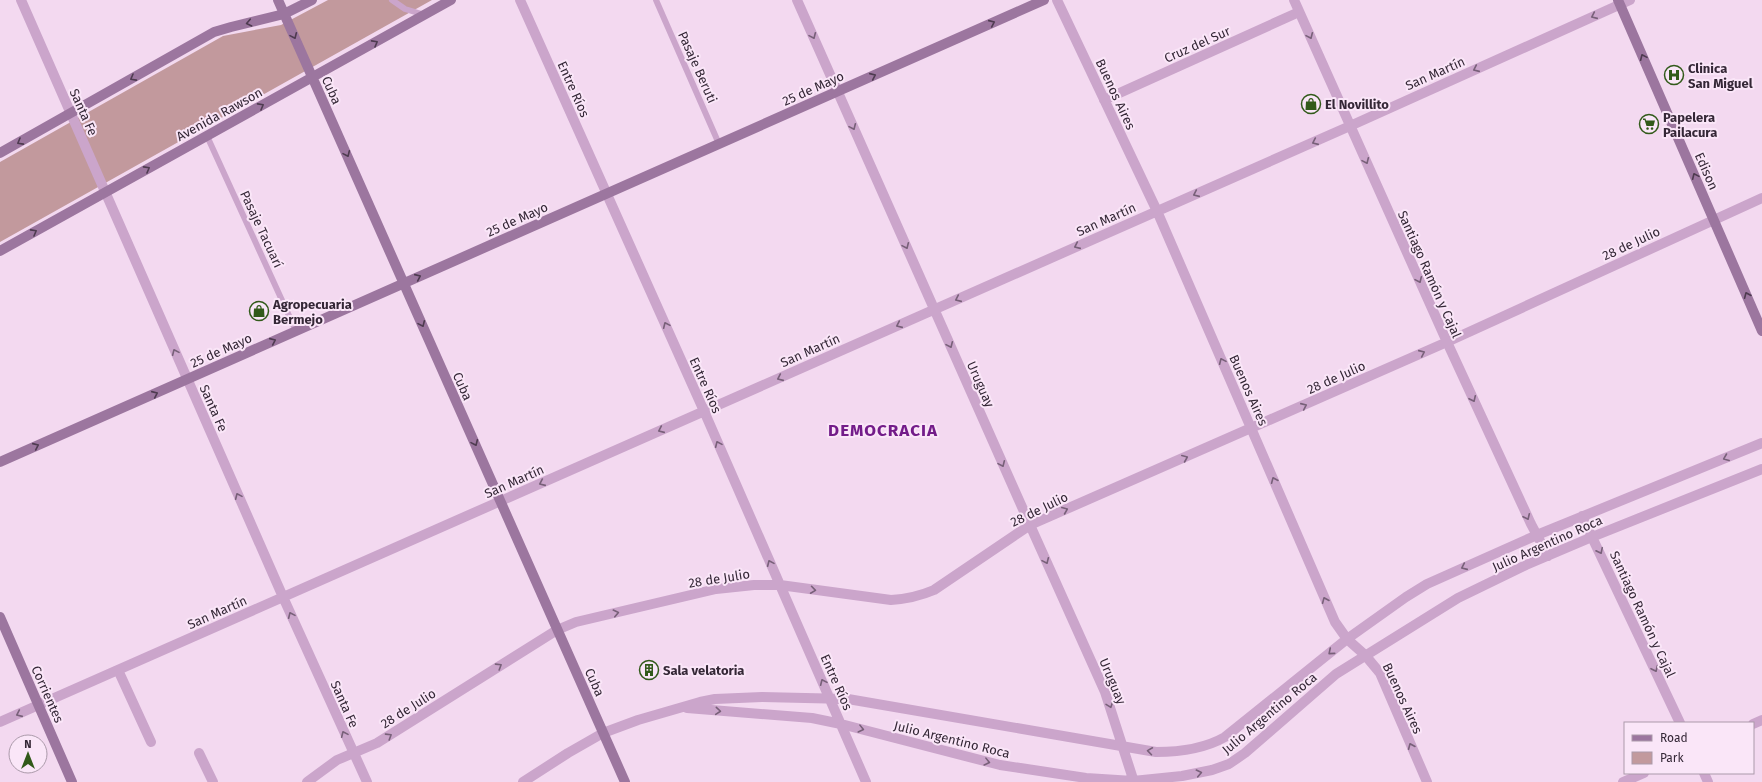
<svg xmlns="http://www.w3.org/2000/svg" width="1762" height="782" font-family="'Fira Sans',sans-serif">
  <rect width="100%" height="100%" fill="#f3d9f0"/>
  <path fill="#c2999d" d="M328,0H432L0,242V162L223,36L281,25Z"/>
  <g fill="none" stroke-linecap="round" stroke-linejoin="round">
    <path stroke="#cba5cb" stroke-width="6" d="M392,0L405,9L425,15
      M656,0L719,144
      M207,136L296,331"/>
    <path stroke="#cba5cb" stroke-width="10" d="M21,0L283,597L367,782
      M520,0L704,411L866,782
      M797,0L1030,525L1105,692L1134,782
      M1057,0L1157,211L1335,622L1347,639L1365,655L1380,673L1427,782
      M1294,0L1447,342L1531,524L1548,556
      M1104,100L1299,12
      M1582,516L1680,723
      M118,670L151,742
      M687,708L812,718L841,724L1000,765L1086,778L1133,781L1182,776L1212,770L1229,764L1245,753L1336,674L1458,598L1526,565L1592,537L1762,469
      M0,722L1350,126L1630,0
      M1753,724L1762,720
      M199,753L213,782
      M1704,773L1708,782
      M307,782L337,760L377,743L557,630L576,622L716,589L754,585H780L891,600C907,599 920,596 934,590L1030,525L1447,342L1762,198
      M523,782L568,753L603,733L638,720L700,702L715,699L762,697L848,699L1156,752C1181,752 1204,749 1225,737L1347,639L1406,597L1427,584L1537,535L1762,443
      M1623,782L1644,773"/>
    <path stroke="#9c769f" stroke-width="10" d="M278,0L625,782
      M1618,0L1762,331
      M0,153L214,32L231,27L284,14L312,0
      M0,251L451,0
      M0,462L1044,0
      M0,617L72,782"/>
  </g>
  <defs><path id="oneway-chevron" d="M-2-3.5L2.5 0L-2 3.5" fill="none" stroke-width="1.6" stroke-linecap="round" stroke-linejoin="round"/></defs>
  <g stroke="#786079">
    <use href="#oneway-chevron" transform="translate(1594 16) rotate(156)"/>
    <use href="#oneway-chevron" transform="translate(813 36) rotate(66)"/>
    <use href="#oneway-chevron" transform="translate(1310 36) rotate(66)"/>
    <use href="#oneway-chevron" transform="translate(1476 69) rotate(156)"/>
    <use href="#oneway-chevron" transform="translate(853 127) rotate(66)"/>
    <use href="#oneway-chevron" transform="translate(1315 142) rotate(156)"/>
    <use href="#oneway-chevron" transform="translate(1366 161) rotate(66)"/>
    <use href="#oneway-chevron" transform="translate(1196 194) rotate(156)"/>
    <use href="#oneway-chevron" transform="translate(906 246) rotate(66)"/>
    <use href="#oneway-chevron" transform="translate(1077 246) rotate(156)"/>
    <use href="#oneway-chevron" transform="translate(1419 280) rotate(66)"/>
    <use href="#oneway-chevron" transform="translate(958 299) rotate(156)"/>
    <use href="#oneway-chevron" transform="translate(666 325) rotate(-114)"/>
    <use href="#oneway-chevron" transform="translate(899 325) rotate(156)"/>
    <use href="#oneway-chevron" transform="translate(950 345) rotate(66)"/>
    <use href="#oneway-chevron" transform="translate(175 352) rotate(-114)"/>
    <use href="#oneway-chevron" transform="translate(1422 353) rotate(-24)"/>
    <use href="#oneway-chevron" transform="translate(1222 361) rotate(-114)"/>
    <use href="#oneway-chevron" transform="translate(780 378) rotate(156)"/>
    <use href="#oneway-chevron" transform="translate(1473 399) rotate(65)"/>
    <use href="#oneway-chevron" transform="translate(1304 406) rotate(-24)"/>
    <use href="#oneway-chevron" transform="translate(661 430) rotate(156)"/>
    <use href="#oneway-chevron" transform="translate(718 444) rotate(-114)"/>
    <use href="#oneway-chevron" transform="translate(1185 458) rotate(-23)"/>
    <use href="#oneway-chevron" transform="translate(1726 458) rotate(158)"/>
    <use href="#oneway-chevron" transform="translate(1002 464) rotate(66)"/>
    <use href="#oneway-chevron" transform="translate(1274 480) rotate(-113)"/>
    <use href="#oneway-chevron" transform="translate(542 483) rotate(156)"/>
    <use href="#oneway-chevron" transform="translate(238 496) rotate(-114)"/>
    <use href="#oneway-chevron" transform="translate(1065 510) rotate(-23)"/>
    <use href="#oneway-chevron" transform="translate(1527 517) rotate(65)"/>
    <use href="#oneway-chevron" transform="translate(1600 551) rotate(64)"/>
    <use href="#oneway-chevron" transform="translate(1046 561) rotate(66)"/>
    <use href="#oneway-chevron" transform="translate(770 563) rotate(-114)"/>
    <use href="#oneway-chevron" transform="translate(1464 567) rotate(156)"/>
    <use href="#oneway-chevron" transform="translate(813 590) rotate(8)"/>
    <use href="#oneway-chevron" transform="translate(1325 600) rotate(-113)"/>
    <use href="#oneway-chevron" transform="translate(616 613) rotate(-13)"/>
    <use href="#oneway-chevron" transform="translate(291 615) rotate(-114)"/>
    <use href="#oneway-chevron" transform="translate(1331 652) rotate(140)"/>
    <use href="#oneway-chevron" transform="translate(499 666) rotate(-32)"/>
    <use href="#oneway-chevron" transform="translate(1655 669) rotate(65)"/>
    <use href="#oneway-chevron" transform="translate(823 682) rotate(-114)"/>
    <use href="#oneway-chevron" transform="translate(1110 705) rotate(70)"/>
    <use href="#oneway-chevron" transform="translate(718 711) rotate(5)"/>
    <use href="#oneway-chevron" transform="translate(19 714) rotate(156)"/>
    <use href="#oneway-chevron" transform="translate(861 729) rotate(14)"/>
    <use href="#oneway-chevron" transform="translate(344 734) rotate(-114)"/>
    <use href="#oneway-chevron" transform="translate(389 736) rotate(-32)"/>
    <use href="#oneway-chevron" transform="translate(1411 746) rotate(-113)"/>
    <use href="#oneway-chevron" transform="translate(1150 751) rotate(-172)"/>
    <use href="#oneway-chevron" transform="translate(987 762) rotate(14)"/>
    <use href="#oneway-chevron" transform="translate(1199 773) rotate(-12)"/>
  </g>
  <g stroke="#4e3b50">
    <use href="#oneway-chevron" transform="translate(249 23) rotate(168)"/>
    <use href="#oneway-chevron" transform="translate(992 23) rotate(-24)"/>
    <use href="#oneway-chevron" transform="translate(294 36) rotate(66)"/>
    <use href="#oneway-chevron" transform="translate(375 43) rotate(-29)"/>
    <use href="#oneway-chevron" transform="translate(1643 57) rotate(-114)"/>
    <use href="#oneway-chevron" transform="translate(873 76) rotate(-24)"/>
    <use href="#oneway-chevron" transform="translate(133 78) rotate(151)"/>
    <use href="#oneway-chevron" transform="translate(261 106) rotate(-29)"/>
    <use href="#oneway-chevron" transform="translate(20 142) rotate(151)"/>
    <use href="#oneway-chevron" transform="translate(347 154) rotate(66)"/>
    <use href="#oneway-chevron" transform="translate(147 169) rotate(-29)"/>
    <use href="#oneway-chevron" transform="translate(1695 176) rotate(-114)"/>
    <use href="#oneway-chevron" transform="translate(34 232) rotate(-29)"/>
    <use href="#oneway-chevron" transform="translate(418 277) rotate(-24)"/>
    <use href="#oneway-chevron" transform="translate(1747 295) rotate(-113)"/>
    <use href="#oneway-chevron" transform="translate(422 324) rotate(66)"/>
    <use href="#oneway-chevron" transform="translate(273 341) rotate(-24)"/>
    <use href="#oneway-chevron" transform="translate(155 394) rotate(-24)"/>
    <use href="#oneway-chevron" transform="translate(475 443) rotate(66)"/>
    <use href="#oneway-chevron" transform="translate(36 446) rotate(-24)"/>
  </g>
  <defs>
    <g id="hospital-ring" transform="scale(1)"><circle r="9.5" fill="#fae6f8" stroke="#325a1a" stroke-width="1.5"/><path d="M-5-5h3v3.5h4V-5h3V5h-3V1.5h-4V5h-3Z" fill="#325a1a"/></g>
    <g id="shop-ring" transform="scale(1)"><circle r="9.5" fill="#fae6f8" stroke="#325a1a" stroke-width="1.5"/><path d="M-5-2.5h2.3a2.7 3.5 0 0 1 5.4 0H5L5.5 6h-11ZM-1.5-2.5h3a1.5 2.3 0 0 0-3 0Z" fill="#325a1a"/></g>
    <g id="supermarket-ring" transform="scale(1)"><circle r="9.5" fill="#fae6f8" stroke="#325a1a" stroke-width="1.5"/><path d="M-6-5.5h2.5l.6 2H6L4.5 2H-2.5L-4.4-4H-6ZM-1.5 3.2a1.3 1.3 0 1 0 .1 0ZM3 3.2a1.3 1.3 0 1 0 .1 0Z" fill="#325a1a"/></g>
    <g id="building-ring" transform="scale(1)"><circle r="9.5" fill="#fae6f8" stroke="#325a1a" stroke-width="1.5"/><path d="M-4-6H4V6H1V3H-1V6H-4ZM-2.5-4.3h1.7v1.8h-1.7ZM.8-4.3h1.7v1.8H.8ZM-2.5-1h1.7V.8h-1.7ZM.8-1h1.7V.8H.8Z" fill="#325a1a"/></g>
  </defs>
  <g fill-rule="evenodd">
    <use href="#hospital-ring" x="1674" y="75"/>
    <use href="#shop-ring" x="1311" y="104"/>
    <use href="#supermarket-ring" x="1649" y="124"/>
    <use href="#shop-ring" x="259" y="311"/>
    <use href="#building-ring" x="649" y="670"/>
  </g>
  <g text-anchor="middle" stroke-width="4" stroke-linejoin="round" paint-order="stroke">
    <g font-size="13" fill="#342736" stroke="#fae6f8">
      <text transform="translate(1197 44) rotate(-24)" y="5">Cruz del Sur</text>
      <text transform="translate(698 67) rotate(66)" y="5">Pasaje Beruti</text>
      <text transform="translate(1435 73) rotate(-24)" y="5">San Martín</text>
      <text transform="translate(813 88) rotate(-24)" y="5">25 de Mayo</text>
      <text transform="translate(574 89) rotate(66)" y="5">Entre Ríos</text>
      <text transform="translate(332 90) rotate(66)" y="5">Cuba</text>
      <text transform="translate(1116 94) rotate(65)" y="5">Buenos Aires</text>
      <text transform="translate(84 112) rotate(66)" y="5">Santa Fe</text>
      <text transform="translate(219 114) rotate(-29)" y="5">Avenida Rawson</text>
      <text transform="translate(1707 171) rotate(66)" y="5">Edison</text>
      <text transform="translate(517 219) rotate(-24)" y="5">25 de Mayo</text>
      <text transform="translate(1106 219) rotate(-24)" y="5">San Martín</text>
      <text transform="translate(262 229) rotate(65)" y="5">Pasaje Tacuarí</text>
      <text transform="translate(1631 243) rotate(-25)" y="5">28 de Julio</text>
      <text transform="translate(1430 274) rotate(66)" y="5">Santiago Ramón y Cajal</text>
      <text transform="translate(221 350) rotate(-24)" y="5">25 de Mayo</text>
      <text transform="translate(810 350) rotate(-24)" y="5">San Martín</text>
      <text transform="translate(1336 377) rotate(-24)" y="5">28 de Julio</text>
      <text transform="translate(981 384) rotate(66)" y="5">Uruguay</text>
      <text transform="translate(706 385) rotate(66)" y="5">Entre Ríos</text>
      <text transform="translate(463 386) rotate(66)" y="5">Cuba</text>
      <text transform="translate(1249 390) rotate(66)" y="5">Buenos Aires</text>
      <text transform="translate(214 408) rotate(66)" y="5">Santa Fe</text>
      <text transform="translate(514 481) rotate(-24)" y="5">San Martín</text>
      <text transform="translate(1039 509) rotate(-26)" y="5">28 de Julio</text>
      <text transform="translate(1547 543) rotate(-24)" y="5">Julio Argentino Roca</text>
      <text transform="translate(719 578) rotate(-9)" y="5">28 de Julio</text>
      <text transform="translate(217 612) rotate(-24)" y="5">San Martín</text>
      <text transform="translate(1643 614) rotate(65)" y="5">Santiago Ramón y Cajal</text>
      <text transform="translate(1113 681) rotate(67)" y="5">Uruguay</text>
      <text transform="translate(595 682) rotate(66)" y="5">Cuba</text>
      <text transform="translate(837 682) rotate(66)" y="5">Entre Ríos</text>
      <text transform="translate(48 694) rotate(66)" y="5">Corrientes</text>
      <text transform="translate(1403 698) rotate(65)" y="5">Buenos Aires</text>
      <text transform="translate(345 704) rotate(66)" y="5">Santa Fe</text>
      <text transform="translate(408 708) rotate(-32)" y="5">28 de Julio</text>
      <text transform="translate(1269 713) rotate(-40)" y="5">Julio Argentino Roca</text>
      <text transform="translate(952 739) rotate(14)" y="5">Julio Argentino Roca</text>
    </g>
    <g font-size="13" font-weight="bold" fill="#342736" stroke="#fae6f8" text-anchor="start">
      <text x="1688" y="73">Clinica<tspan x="1688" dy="15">San Miguel</tspan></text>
      <text x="1325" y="109">El Novillito</text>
      <text x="1663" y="122">Papelera<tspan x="1663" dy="15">Pailacura</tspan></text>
      <text x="273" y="309">Agropecuaria<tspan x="273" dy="15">Bermejo</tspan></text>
      <text x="663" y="675">Sala velatoria</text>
    </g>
    <g font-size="17" font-weight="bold" letter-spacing="1" fill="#731c89" stroke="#fae6f8">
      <text x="883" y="436">DEMOCRACIA</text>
    </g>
  </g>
  <rect x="1624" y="722" width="130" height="52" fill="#fae6f8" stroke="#ab9aaa"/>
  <rect x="1632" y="735" width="20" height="6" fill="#9c769f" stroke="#ab9aaa"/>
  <text x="1660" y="742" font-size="12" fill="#342736">Road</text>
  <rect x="1632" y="752" width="20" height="12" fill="#c2999d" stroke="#ab9aaa"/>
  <text x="1660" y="762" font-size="12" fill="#342736">Park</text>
  <g transform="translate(28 754)"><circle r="19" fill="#fae6f8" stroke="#ab9aaa"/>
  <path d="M0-3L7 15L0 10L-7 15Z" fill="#325a1a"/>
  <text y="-6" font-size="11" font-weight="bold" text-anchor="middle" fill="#342736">N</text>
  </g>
</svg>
